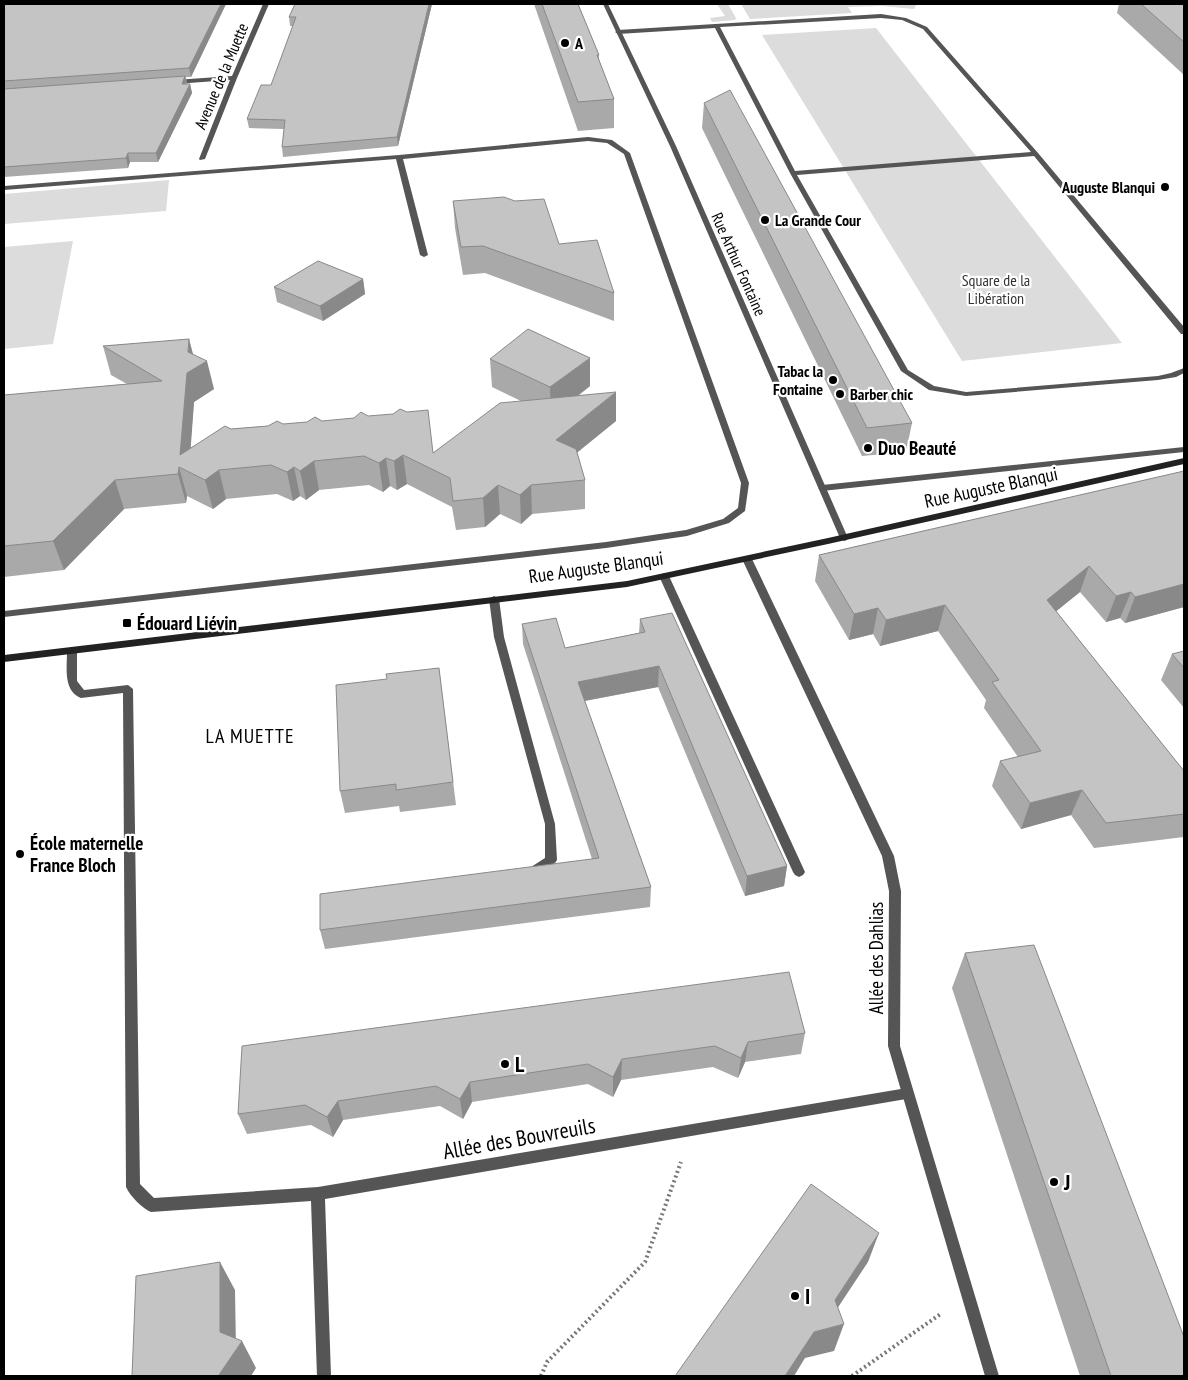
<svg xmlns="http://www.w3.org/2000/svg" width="1188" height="1380" font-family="'PT Sans Narrow',sans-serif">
  <rect width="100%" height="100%" fill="#fff"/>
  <path fill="#dcdcdc" d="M717,4H728L736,18L735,20L712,22L710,18L725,16Z
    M741,4H917L914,9L882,6L848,7L852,13L750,19Z
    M876,28L1122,343L962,361L762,35Z
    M169,180L166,211L4,224V194Z
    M73,241L53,344L4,349V247Z"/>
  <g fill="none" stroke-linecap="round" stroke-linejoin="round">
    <path stroke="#777" stroke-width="4" stroke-dasharray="2 3" stroke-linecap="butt" d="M541,1376L547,1362L645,1262L681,1162
      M852,1376L942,1313"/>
    <path fill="#555" fill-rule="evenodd" d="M881,14L906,18L927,27L1038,153L1184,327V334H1181L1034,156L797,175L908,370L934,386L966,392L1158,376L1171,373L1184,368V373L1176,377L1158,380L966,396L929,390L901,371L790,173L715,28L618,34L615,32L618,30ZM881,18L902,20L923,29L1031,152L795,171L720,27Z
      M588,137L612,140L630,153L749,483L745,511L729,523L687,536L606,548L4,617V611L606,542L686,530L723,519L738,508L741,483L624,154L607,143L588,141L403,159L428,255L424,257L420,255L396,159L4,190V186L399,155Z
      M1184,447V452L822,491L818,488L822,485Z
      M664,573L669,576L805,872L803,875L799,877L795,875L793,872L659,576Z
      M494,596L499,599L504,637L555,824L557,860L555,863L532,877L528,875L526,872L528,869L545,858V824L494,637L489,599Z
      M72,649L77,652V681L84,690L128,685L133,689L140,1184L154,1198L318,1187L907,1088L912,1090L913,1094L912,1098L325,1199L331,1376H317L311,1201L151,1212C142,1208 130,1196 126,1187L123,693L81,698C63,691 67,668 67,652Z"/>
    <path fill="#555" fill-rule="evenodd" d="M263,4H269L237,78L205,159L200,160L199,159L230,80L175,84L172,82L175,80L232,76Z
      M603,4H608L676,146L848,538L847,540L844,541L840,538L670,146Z
      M747,556L752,559L894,856L901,891L900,1046L999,1376H985L888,1046L889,891L882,856L742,559Z"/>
    <path fill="#222" fill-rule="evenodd" d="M1184,458V464L828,544L627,587L4,662V655L627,581L828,538Z"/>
  </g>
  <path fill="#a9a9a9" d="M4,4H226L191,77H186L187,84H190L192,93L158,162H130L128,168L4,177Z
    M295,4H432L398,146L283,157L282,147L284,129L249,128L247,119L271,85L293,26H290L289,17Z
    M534,4H578L599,55V60L614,99V128L578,131Z
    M1119,4H1184V75L1117,13Z
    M704,103L912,423L906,452L862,456L702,128Z
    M453,201L559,244L614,293V321L485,273L463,275L455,228Z
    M363,279L365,294L323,321L277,302L274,287Z
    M189,339L193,354L214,389L194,402L190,448L231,429L322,421L433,453L521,401L492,387L490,359L590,386L578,396L616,421L577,452L585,480V509L532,514L521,524L500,514L485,527L456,530L452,507L407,484L397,490L390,486L383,492L369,485L319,490L306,500L300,496L293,501L277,494L226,499L213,509L187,496L186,503L124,509L64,570L4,577V395L127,384L111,375L103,346Z
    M1184,471V607L1125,623L1120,618L1106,622L1080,592L1056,611L1184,771V837L1094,848L1071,815L1021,829L992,786L1000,761L1018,757L984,708L986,700L938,631L880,646L873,634L849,640L815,581L819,555Z
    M640,619L787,866L784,886L745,896L658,687L585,701L651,887L650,907L325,949L320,930L592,859L523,644L522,624L565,648L639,633Z
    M1184,651V708L1161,680L1172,654Z
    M439,668L456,805L400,812L399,806L345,813L340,791L387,679Z
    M965,953L1184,1376H1080L952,988Z
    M805,1033L801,1054L745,1062L738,1078L713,1067L621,1080L613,1097L588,1084L472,1102L463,1119L440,1106L343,1120L333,1137L311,1125L247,1134L238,1114Z"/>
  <path fill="#898989" d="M221,4H226L191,77L189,68Z
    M429,4H432L398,146L397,137Z
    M185,76L187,85L182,84Z
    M190,84L192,93L158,162L156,153Z
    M128,153L130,162L128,168L126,158Z
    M363,279L365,294L323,321L320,306Z
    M189,339L196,367L207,361L214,389L194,402L189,472L180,455Z
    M590,358V386L551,416L550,387Z
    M616,392V421L557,469L556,440Z
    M403,455L407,484L397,490L394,461Z
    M386,458L390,486L383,492L379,463Z
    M314,461L319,490L306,500L300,471Z
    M179,467L187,496L186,503L178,474Z
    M294,467L300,496L293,501L287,472Z
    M219,470L226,499L213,509L205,480Z
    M115,480L124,509L64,570L53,541Z
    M498,485L500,514L485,527L483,498Z
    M531,485L532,514L521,524L520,495Z
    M1089,566L1080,592L1038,626L1047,600Z
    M1184,584V607L1125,623L1135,597Z
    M1131,592L1120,618L1106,622L1116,596Z
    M945,605L938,631L880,646L886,620Z
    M878,608L873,634L849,640L854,614Z
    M659,666L658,687L578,702V682Z
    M1082,790L1071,815L1021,829L1030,803Z
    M787,866L784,886L745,896L747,876Z
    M748,1042L745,1062L738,1078L741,1058Z
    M622,1059L621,1080L613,1097V1077Z
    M470,1082L472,1102L463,1119L460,1099Z
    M338,1101L343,1120L333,1137L327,1117Z
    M879,1233L868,1262L825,1327L835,1300Z
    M220,1262L235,1290L236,1350L242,1341L256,1368L251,1376H219Z
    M844,1324L834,1351L805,1358L794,1376H785L814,1332Z"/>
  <path fill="#c4c4c4" stroke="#898989" d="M4,4H221L189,68L4,81Z
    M295,4H429L397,137L282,147L285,120L247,119L261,85H271L296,17H289Z
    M542,4H578L599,55H597L614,99L578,102Z
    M1141,4H1184V42Z
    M185,76L182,84H190L156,153H128L126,158L4,167V89Z
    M730,90L912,423L867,428L704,103Z
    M504,197L515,201L544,199L559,244L597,240L614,293L483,246L461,247L453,201Z
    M318,261L363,279L320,306L274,287Z
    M528,329L590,358L550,387L490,359Z
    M189,339L188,352L207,361L187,373L180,455L225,426L231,429L268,426L277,421L283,424L307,422L315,417L322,421L354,418L361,412L368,416L393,414L400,409L407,412L428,410L433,453L500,403L616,392L556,440L576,449L585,480L531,485L520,495L498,485L483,498L453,501L450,478L403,455L394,461L386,458L379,463L364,456L314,461L300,471L294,467L287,472L271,465L219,470L205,480L179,467L178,474L115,480L53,541L4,546V395L162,381L103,346Z
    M1184,471V584L1135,597L1131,592L1116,596L1089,566L1047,600L1184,771V814L1106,823L1082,790L1030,803L1000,761L1041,751L992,682L999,680L945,605L886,620L878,608L854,614L819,555Z
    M672,613L787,866L747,876L659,666L578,682L651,887L320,930V894L599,858L522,624L556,618L565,648L645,632L640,619Z
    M1184,651V668L1172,654Z
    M439,668L453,782L396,790V784L340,791L336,685L387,679L386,674Z
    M1034,945L1184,1337V1376H1111L965,953Z
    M789,972L805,1033L748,1042L741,1058L715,1046L622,1059L613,1077L588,1064L470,1082L460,1099L436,1086L338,1101L327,1117L305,1105L238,1114L242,1046Z
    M811,1184L879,1233L835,1300L844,1324L814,1332L785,1376H675Z
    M220,1262V1332L242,1341L219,1375V1376H132L136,1276Z"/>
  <g fill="#000" stroke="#fff" stroke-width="2">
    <circle cx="565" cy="43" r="5"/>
    <circle cx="1165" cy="187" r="5"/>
    <circle cx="765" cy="220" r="5"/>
    <circle cx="833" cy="380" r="5"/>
    <circle cx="840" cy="394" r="5"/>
    <circle cx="868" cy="448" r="5"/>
    <rect x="122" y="618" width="10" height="10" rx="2.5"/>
    <circle cx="20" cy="854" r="5"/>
    <circle cx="505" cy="1064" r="5"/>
    <circle cx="1054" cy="1182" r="5"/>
    <circle cx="795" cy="1296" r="5"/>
  </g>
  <g text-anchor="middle" stroke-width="4.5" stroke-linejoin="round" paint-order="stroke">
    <g font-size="16" font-weight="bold" fill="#000" stroke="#fff" text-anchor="start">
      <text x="575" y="49">A</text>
      <text x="1155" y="193" text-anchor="end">Auguste Blanqui</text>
      <text x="775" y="226">La Grande Cour</text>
      <text x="823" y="377" text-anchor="end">Tabac la<tspan x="823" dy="18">Fontaine</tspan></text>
      <text x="850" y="400">Barber chic</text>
    </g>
    <g font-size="16" fill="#000" stroke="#fff">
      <text transform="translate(221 76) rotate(-67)" y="6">Avenue de la Muette</text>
      <text transform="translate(739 264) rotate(66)" y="6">Rue Arthur Fontaine</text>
    </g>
    <g font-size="16" fill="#333" stroke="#fff">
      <text x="996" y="286">Square de la<tspan x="996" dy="18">Libération</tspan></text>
    </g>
    <g font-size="19" font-weight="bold" fill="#000" stroke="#fff" text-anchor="start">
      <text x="878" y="455">Duo Beauté</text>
      <text x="137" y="630">Édouard Liévin</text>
      <text x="30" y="850">École maternelle<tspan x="30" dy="22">France Bloch</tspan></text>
    </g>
    <g font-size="19" fill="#000" stroke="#fff">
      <text transform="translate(991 487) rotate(-12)" y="7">Rue Auguste Blanqui</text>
      <text transform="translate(596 567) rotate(-8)" y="7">Rue Auguste Blanqui</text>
      <text transform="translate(876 958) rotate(-90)" y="7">Allée des Dahlias</text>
    </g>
    <g font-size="20" letter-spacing="1" fill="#000" stroke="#fff">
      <text x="250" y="743">LA MUETTE</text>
    </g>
    <g font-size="22" font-weight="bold" fill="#000" stroke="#fff" text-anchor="start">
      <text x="515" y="1072">L</text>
      <text x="1064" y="1190">J</text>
      <text x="805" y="1304">I</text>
    </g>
    <g font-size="22" fill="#000" stroke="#fff">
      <text transform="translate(519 1138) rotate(-10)" y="8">Allée des Bouvreuils</text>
    </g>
  </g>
  <rect width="1188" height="1380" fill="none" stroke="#000000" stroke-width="10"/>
</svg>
